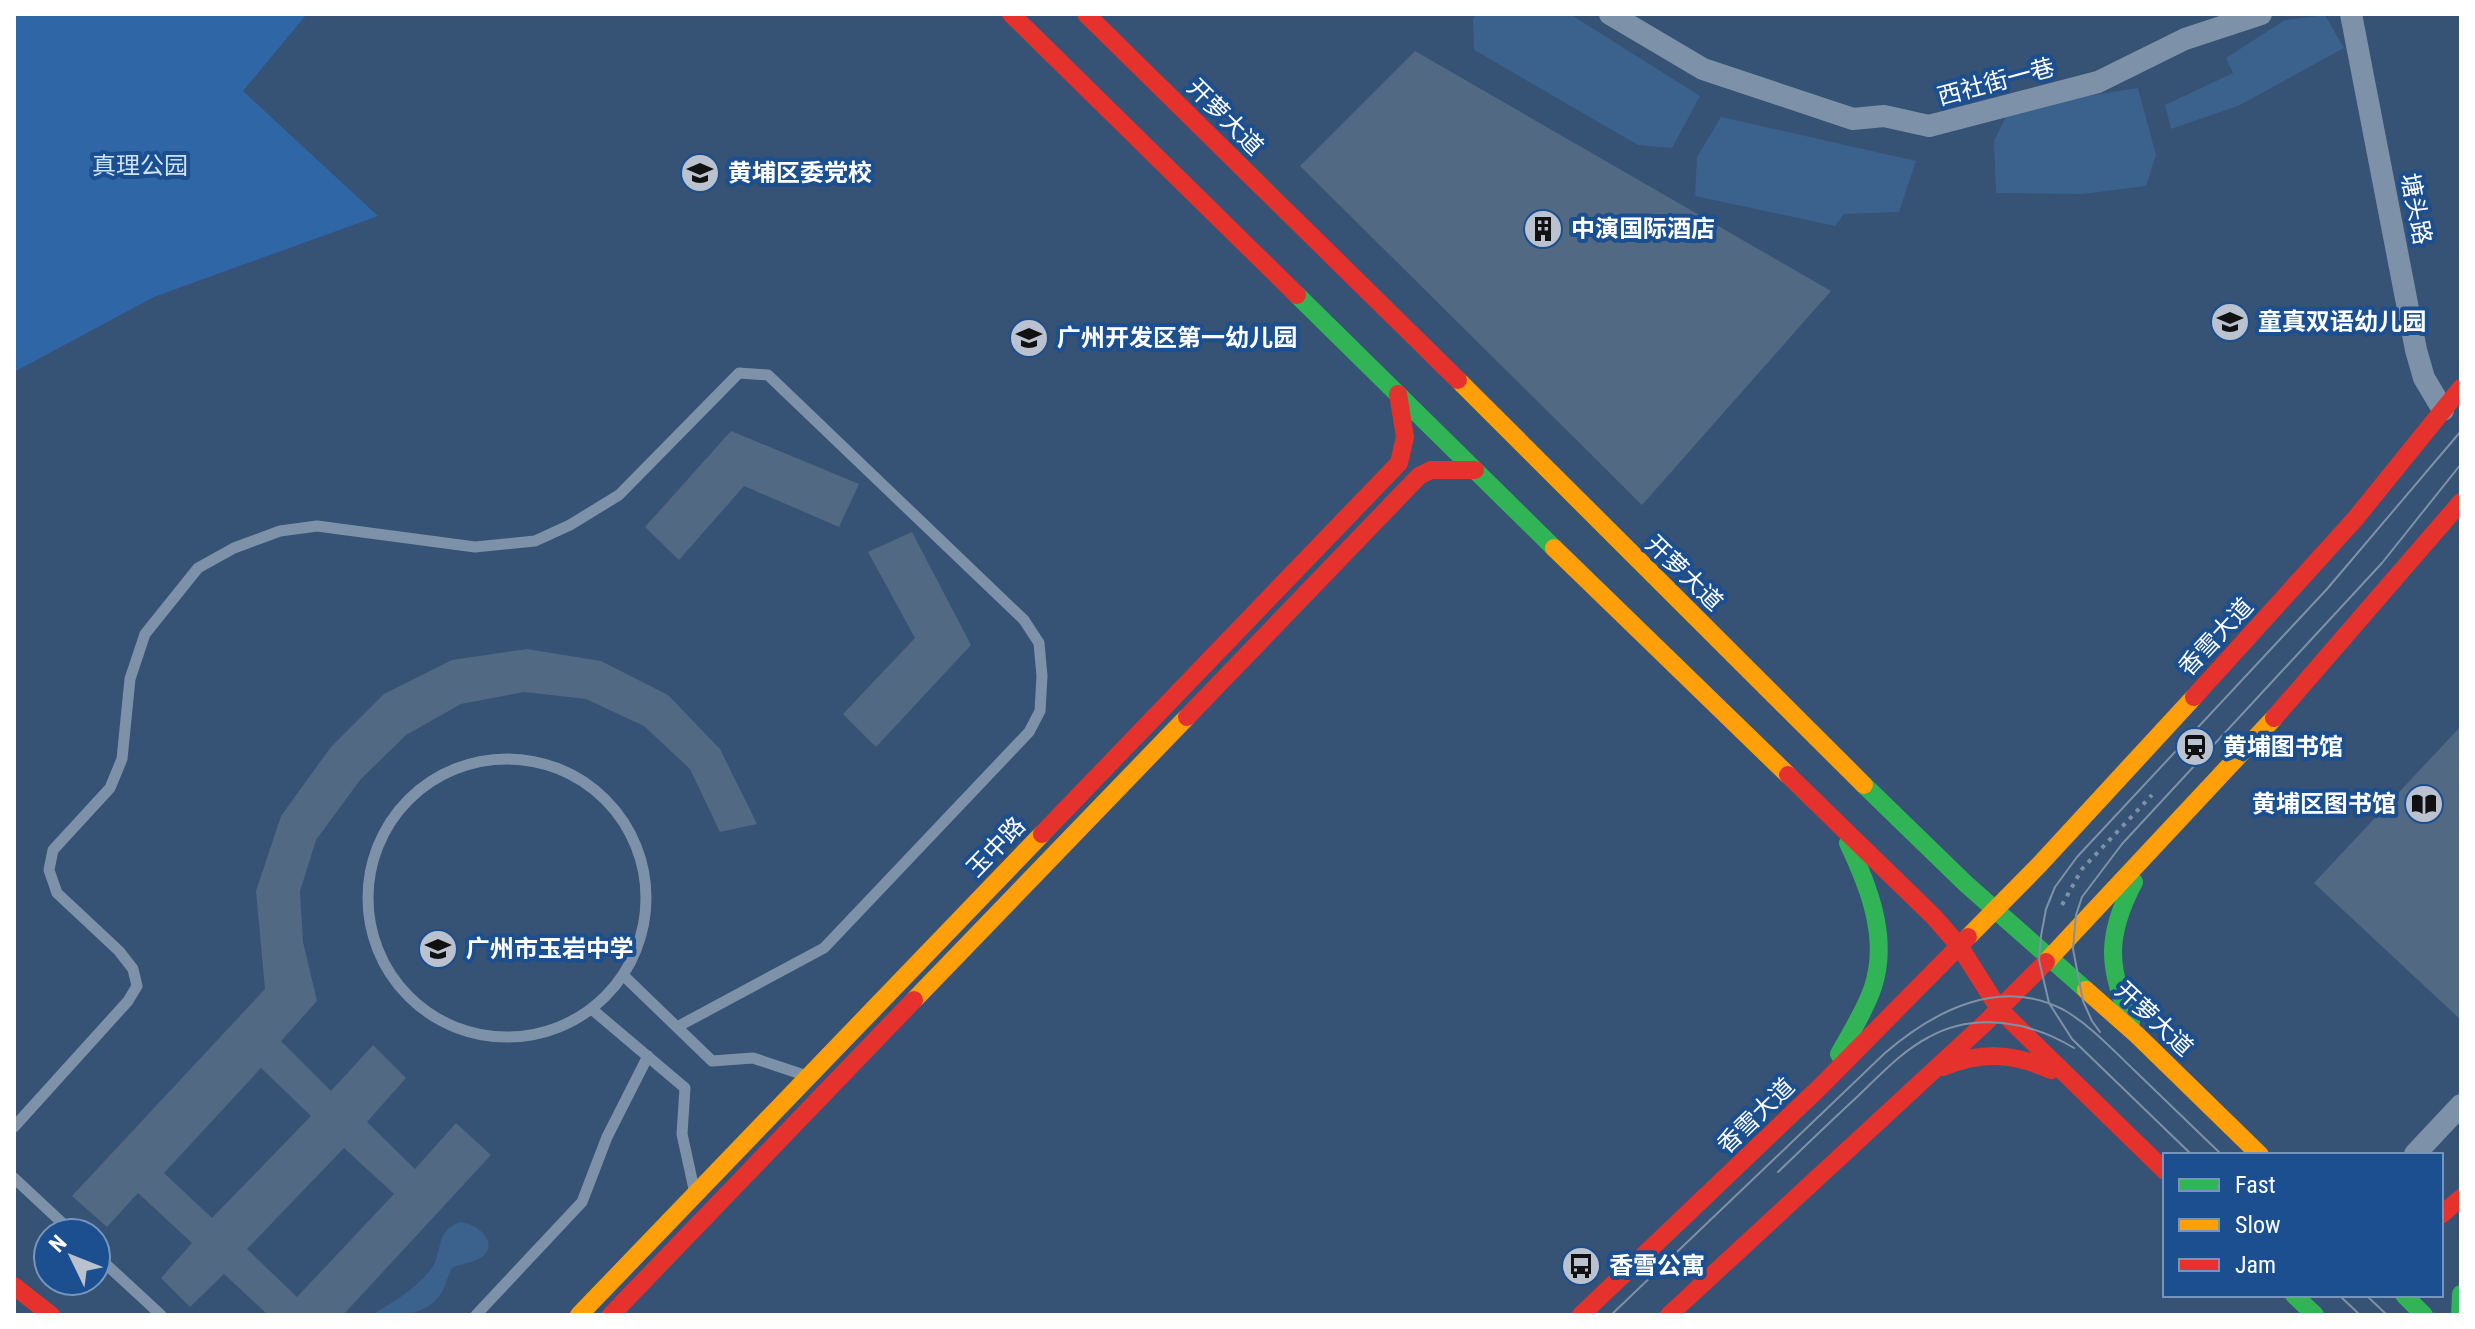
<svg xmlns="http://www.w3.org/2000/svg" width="2475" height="1329" font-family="'Roboto Condensed','Noto Sans SC',sans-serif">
  <rect width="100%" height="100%" fill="#365274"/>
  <path fill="#2f66a5" d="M14,14H307L243,91L378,216L154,297L14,372Z"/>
  <path fill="#3b618d" d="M1477,14H1570L1700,96L1672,148L1638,145L1474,50L1473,19Z
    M2325,15L2344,48L2238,106L2171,129L2165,105L2233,73L2226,58L2285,20Z
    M2138,88L2156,155L2146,186L2083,194L1996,193L1994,141L2010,108Z
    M1721,117L1916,161L1899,212L1844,214L1835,226L1695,196L1697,157Z
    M460,1222C480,1224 503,1246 477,1260C470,1263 460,1264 452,1268C448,1275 446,1285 442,1292C426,1318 397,1315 371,1315C392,1303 412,1291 428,1273C446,1252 432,1233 460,1222Z"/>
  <path fill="#526984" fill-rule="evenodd" d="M1415,51L1831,291L1642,505L1300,166Z
    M731,431L859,484L839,527L744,486L679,560L645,527Z
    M912,532L971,645L876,747L843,714L915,638L868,552Z
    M527,649L601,661L668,695L720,749L757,824L720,832L690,769L644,726L586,699L524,692L461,704L406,735L360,780L316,840L300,891L303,942L317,1001L281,1041L331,1091L373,1045L406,1078L367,1122L415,1169L456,1123L491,1155L343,1315H268L224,1274L190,1307L161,1278L192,1243L138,1193L107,1227L72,1196L265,989L256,891L281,816L331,747L384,694L452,660ZM261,1068L311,1116L212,1218L164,1173ZM344,1148L394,1194L297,1297L247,1249Z
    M2461,726V1020L2314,883Z"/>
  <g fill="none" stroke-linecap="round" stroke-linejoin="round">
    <path stroke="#7d92a8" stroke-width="4" stroke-dasharray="4 6" stroke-linecap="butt" d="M2062,905L2082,869L2152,795"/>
    <path stroke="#7d92a8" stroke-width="11" d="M368 898a139 139 0 1 1 278 0a139 139 0 1 1-278 0Z
      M623,975L712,1061L753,1058L804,1075
      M594,1011L685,1088L682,1134L694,1189
      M14,1127L128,1001L137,986L133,969L119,951L57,893L49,870L53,850L110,788L122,759L130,679L145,634L198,568L234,548L280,531L317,526L475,547L535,541L570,525L619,495L739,373L768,375L1024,620L1039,643L1042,676L1040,711L1029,732L824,948L677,1027
      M14,1178L73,1233
      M96,1255L161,1315
      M476,1315L582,1202L607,1137L648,1056"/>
    <path stroke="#7d92a8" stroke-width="22" d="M1610,14L1703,69L1853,119L1884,116L1929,126L2098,82L2185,39L2261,14
      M2351,14L2416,350L2424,378L2443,410
      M2415,1154L2461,1105"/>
    <path stroke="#30b455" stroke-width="18" d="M1297,295L1554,548
      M1864,785L1966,884L2086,990
      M2131,1022C2107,967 2106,935 2134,882
      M1839,1054C1851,1032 1865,1011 1873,987C1889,938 1869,887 1848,843
      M2294,1295L2315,1315
      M2404,1295L2424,1315
      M2460,1315L2461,1294"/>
    <path stroke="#ff9f0a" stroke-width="18" d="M1458,380L1864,785
      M1554,548L1788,775
      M1968,937L2040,864L2194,697
      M2046,962L2274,718
      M2086,990L2137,1035L2260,1155
      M914,1000L1187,717
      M579,1315L1042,834"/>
    <path stroke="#e5322d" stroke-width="18" d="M1011,14L1297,295
      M1086,14L1458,380
      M2194,697L2355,519L2461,388
      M1187,717L1419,476L1431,470H1475
      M2274,718L2461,502
      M1788,775L1934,917L1960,947L1999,1009L2165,1171
      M1042,834L1399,463L1405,437L1398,394
      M1943,1067C1982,1051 2013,1053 2051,1070
      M2441,1215L2461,1198
      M14,1286L51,1315
      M611,1315L914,1000
      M1581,1315L1821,1086L1968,937
      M1669,1315L1985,1023L2046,962"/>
    <path stroke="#7e92a7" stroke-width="2" d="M2100,1032L2092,1021L2083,1001L2073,949L2076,915L2082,897L2122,844L2382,563L2461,464
      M2192,1155L2072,1039L2049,1003L2039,960L2041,936L2046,909L2055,887L2077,857L2327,589L2461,431
      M1778,1172C1805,1146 1831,1121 1858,1096C1880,1075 1902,1051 1929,1037C1975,1011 2031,1022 2074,1048
      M2339,1295L2360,1315
      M2366,1295L2387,1315
      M1611,1315L1885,1053C1934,1011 2000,976 2064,1010C2090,1025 2112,1049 2134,1070C2163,1098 2193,1127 2222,1155"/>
  </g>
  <defs>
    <g id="school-disc" transform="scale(2)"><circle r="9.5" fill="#b9c2ce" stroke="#1b4f8f"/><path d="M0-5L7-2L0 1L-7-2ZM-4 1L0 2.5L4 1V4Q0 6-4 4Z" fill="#111"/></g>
    <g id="building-disc" transform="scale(2)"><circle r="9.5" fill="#b9c2ce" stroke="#1b4f8f"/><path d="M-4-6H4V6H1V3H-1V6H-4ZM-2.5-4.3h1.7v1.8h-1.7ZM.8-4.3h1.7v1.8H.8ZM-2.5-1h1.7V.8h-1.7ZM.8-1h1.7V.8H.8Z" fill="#111"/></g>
    <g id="station-disc" transform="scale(2)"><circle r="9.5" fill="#b9c2ce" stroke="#1b4f8f"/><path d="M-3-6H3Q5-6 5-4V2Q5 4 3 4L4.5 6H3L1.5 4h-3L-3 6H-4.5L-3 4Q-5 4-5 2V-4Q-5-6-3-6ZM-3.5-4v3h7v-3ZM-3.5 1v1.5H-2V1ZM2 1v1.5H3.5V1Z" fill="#111"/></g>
    <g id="library-disc" transform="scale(2)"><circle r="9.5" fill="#b9c2ce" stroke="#1b4f8f"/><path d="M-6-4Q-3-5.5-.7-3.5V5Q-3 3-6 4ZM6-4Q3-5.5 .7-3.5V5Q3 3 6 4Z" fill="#111"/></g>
    <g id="bus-disc" transform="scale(2)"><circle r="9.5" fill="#b9c2ce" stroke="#1b4f8f"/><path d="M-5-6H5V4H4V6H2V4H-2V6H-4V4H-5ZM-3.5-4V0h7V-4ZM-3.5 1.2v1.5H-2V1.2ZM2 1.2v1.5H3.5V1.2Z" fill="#111"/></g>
  </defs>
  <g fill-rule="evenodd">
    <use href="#school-disc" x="700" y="173"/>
    <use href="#building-disc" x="1543" y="229"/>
    <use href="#school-disc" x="2230" y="322"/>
    <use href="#school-disc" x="1029" y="338"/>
    <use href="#station-disc" x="2195" y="747"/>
    <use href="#library-disc" x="2424" y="804"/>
    <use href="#school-disc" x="438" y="949"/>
    <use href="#bus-disc" x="1581" y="1266"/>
  </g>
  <g text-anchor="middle" stroke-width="8" stroke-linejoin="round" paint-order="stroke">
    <g font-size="24" fill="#fff" stroke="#1b4f8f">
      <text transform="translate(1996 82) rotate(-15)" y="8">西社街一巷</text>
      <text transform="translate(1225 117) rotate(45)" y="8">开萝大道</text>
      <text transform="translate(2416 209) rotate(79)" y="8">塘头路</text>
      <text transform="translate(1684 573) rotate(44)" y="8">开萝大道</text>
      <text transform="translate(2216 637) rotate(-47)" y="8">香雪大道</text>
      <text transform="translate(996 847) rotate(-46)" y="8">玉中路</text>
      <text transform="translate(2154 1019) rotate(43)" y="8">开萝大道</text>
      <text transform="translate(1756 1116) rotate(-44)" y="8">香雪大道</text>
    </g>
    <g font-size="24" fill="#cfe3fa" stroke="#1b4f8f">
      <text x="140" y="174">真理公园</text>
    </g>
    <g font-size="24" font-weight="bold" fill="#fff" stroke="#1b4f8f" text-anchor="start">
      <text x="728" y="181">黄埔区委党校</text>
      <text x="1571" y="237">中演国际酒店</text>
      <text x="2258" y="330">童真双语幼儿园</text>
      <text x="1057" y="346">广州开发区第一幼儿园</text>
      <text x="2223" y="755">黄埔图书馆</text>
      <text x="2396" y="812" text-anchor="end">黄埔区图书馆</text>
      <text x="466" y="957">广州市玉岩中学</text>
      <text x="1609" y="1274">香雪公寓</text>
    </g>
  </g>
  <rect width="2475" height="1329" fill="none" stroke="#ffffff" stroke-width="32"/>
  <rect x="2163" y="1153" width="280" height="144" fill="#1b4f8f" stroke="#7695bc" stroke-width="2"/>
  <rect x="2179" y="1179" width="40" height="12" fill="#30b455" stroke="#7695bc" stroke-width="2"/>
  <text x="2235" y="1193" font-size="24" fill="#ffffff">Fast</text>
  <rect x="2179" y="1219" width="40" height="12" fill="#ff9f0a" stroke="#7695bc" stroke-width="2"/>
  <text x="2235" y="1233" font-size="24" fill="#ffffff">Slow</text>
  <rect x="2179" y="1259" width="40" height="12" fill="#e5322d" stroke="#7695bc" stroke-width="2"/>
  <text x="2235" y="1273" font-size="24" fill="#ffffff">Jam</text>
  <g transform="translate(72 1257) rotate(313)"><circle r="38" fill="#1b4f8f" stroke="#7695bc" stroke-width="2"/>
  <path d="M0-6L14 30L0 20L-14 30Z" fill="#b9c2ce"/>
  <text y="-12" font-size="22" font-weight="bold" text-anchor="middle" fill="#ffffff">N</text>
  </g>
</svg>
